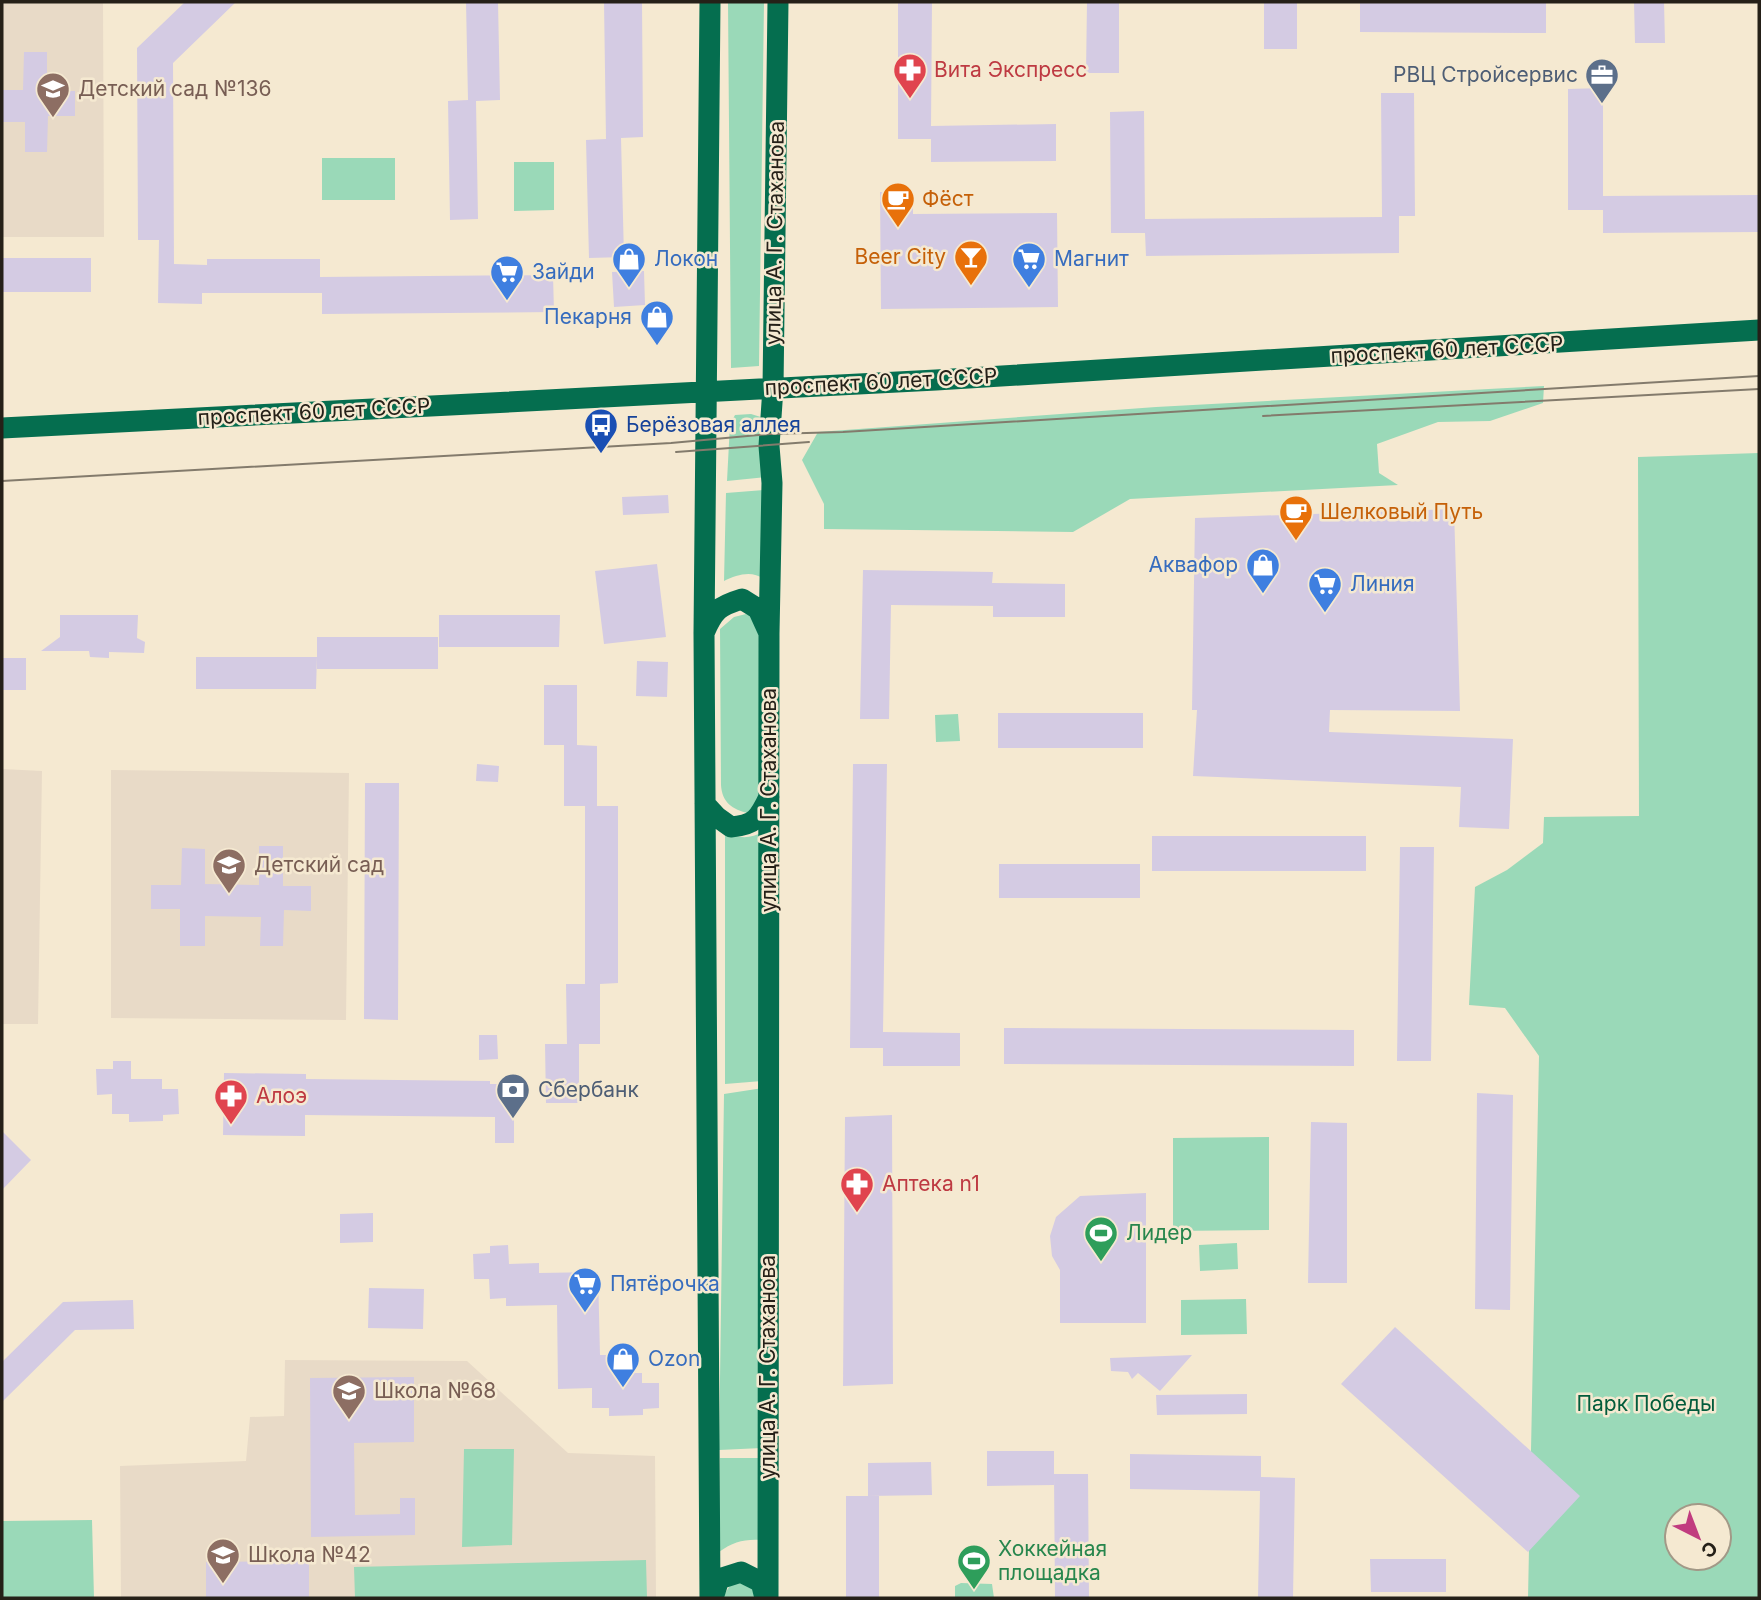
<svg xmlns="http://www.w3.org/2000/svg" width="1761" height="1600" font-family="Inter,sans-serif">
  <rect width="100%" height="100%" fill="#f5e9d1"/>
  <path fill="#e8dac7" d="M2,2H103L104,237H2Z
    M2,769L42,771L38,1024H2Z
    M111,770L349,773L346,1020L111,1018Z
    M285,1360L467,1361L568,1453L655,1456L656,1598H121L120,1466L246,1461L250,1417L284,1416Z"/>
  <path fill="#9ad9b8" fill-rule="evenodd" d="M728,2H764L759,366L731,368Z
    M322,158H395V200H322Z
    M514,162H554V210L514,211Z
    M1544,386L1543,403L1490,421L1438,422L1377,444L1379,473L1398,485L1130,499L1073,532L824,529V504L802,460L818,432L1156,407Z
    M751,414L764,418L767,477L727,481L730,424L735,415Z
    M1759,453V1598H1528L1539,1056L1505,1008L1469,1005L1475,887L1507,870L1543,843L1544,817L1639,816L1638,457ZM1677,1516H1719V1558H1677Z
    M765,490L764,579C751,570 737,575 724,581L726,493Z
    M746,614L753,617L763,634L765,792L749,813C732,810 722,802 721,785L720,629L734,617Z
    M958,714L960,741L936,742L935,715Z
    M765,831L762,1081L725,1084V832C740,839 750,839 765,831Z
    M763,1088L762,1448L719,1450L724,1094Z
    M1269,1137V1230L1173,1231V1138Z
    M1237,1243L1238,1269L1200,1271L1199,1245Z
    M1246,1299L1247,1334L1181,1335V1300Z
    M464,1449H514L512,1545L462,1547Z
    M720,1458H761V1540C744,1539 733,1542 719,1552Z
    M92,1520L94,1598H2V1521Z
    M646,1560L647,1598H355L354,1567Z
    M743,1581L755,1586L759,1598H722L731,1584Z
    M961,1583L992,1584L994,1598H955V1586Z"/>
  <path fill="#d4cbe3" d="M185,2H236L173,63L174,264L207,265V259H320V277L553,275L554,312L322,314V293H202V304L158,303L159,240H138L137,48Z
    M466,2H498L500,100L476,101L478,219L450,220L448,101L468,100Z
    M604,2H642L643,137L621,138L624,257L589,258L586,140L606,139Z
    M898,2H932L931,126L1056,124V161L931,162V139H898Z
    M1087,2H1119V73H1086Z
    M1264,2H1297V49H1264Z
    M1360,2H1546V33L1360,32Z
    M1634,2H1664L1665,43H1635Z
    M24,52H47V91H75V116H48L47,152H25V122H2V90H23Z
    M1603,88V196L1759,195V232L1603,233V210H1568V89Z
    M1381,93H1414L1415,216H1399V253L1146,256L1145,233H1111L1110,112L1144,111L1145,219L1382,217Z
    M880,192H913V214L1057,213L1058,307L881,309Z
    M2,258H91V292H2Z
    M644,271L645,305L614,307L612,272Z
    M668,495L669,513L623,515L622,497Z
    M1454,509L1460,711L1330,710L1329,732L1513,739L1509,829L1459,827L1461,787L1193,776L1197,710H1192L1195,518Z
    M657,564L666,637L604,644L595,571Z
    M863,570L993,572L992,583L1065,584V617H993V606L891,605L889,719H860Z
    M60,615H138L137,638L145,642L144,653L109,652V658L90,657L89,651H41L60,637Z
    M439,615H560L559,647H439Z
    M317,637H438V669H317Z
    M196,657H317L316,689H196Z
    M2,658H26V690H2Z
    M637,661L668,662L667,697L636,696Z
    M544,685H577V745L597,746V806H618V983L600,984V1044H579V1103H546L545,1044H567L566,984H585V806H590H564V745H544Z
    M998,713H1143V748H998Z
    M477,764L499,766L498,782L476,781Z
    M853,764H887L883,1032L960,1033V1066H883V1048H850Z
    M365,783H399L398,1020L364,1019Z
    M1152,836H1366V871H1152Z
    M259,846H283V886H311V911L284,910L283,946H260L261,917L205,916V946H180V909H151V885H181L182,848L205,849V884L259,885Z
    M1400,847H1434L1431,1061H1397Z
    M999,864H1140V898H999Z
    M1004,1028L1354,1030V1066L1004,1064Z
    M479,1035H497L498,1059L479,1060Z
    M113,1061H131V1079H162V1089H178L179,1114L163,1115V1121L129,1122V1114H112V1094L97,1095L96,1069H113Z
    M224,1073L306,1074V1079L490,1081V1084H514V1143H495V1117L305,1115V1136L223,1135Z
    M1477,1093L1513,1095L1510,1310L1475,1309Z
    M892,1115L893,1384L843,1386L845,1117Z
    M1311,1122L1347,1123V1283H1308Z
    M2,1131L31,1160L2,1190Z
    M1146,1193V1323H1060V1270L1052,1256L1050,1236L1056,1217L1080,1196Z
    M373,1213V1242L340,1243V1214Z
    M508,1245L509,1264L539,1263V1273L598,1272L600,1355H611L612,1373H642V1383H659V1408L643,1409V1415L609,1416V1408H592V1388L558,1389L557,1305L506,1306V1298L490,1299L489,1279H474L473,1254L490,1253V1246Z
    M369,1288L424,1289L423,1329L368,1328Z
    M133,1300L134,1329L75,1330L2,1402V1362L63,1302Z
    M1395,1327L1580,1496L1528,1552L1341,1384Z
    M1192,1355L1160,1391L1138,1373L1132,1379L1128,1372L1111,1371L1110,1358Z
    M414,1377V1442L354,1443L355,1515L400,1514V1498H415V1535L311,1537L310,1378Z
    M1247,1394V1414L1157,1415L1156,1395Z
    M987,1451H1054V1485L987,1486Z
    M1130,1454L1261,1456V1477L1295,1478L1293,1598H1258L1260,1491L1130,1489Z
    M931,1462L932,1495L868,1496V1463Z
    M1054,1474H1088L1089,1598H1055Z
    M846,1496H879V1598H846Z
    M1370,1559H1446V1592H1371Z
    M309,1561V1598H206V1562Z"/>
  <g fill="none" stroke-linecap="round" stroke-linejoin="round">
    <path stroke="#056e4f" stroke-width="21" d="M2,428L936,380L1759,330
      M704,633C714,610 719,606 742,599L758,609L768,631
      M705,804L717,817L731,827C755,825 759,818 769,797
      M710,1598L704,633L710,2
      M713,1598L719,1579L741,1572L761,1582L765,1598
      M768,1598L769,633L772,483L769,446L773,388L778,2"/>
    <path stroke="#837b6c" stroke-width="2" d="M1263,416L1759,389
      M676,452L809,442
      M2,481L671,443L770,434L843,432L1759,376"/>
  </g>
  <defs>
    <g id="pharmacy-pin" transform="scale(1.75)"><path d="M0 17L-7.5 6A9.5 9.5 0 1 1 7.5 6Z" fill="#e0444e" stroke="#f5e9d1"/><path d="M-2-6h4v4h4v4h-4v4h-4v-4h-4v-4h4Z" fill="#fff"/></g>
    <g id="office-pin" transform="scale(1.75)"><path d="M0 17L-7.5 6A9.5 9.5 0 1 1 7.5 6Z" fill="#5c6f8a" stroke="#f5e9d1"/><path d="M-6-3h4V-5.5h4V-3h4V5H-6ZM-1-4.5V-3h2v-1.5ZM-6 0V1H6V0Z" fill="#fff"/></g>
    <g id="school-pin" transform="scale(1.75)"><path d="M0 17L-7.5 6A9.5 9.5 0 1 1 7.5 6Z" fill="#8d6e63" stroke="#f5e9d1"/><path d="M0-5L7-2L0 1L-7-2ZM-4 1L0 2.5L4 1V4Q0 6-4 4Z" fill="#fff"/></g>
    <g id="cafe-pin" transform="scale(1.75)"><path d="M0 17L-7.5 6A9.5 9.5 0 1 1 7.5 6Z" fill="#e8710a" stroke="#f5e9d1"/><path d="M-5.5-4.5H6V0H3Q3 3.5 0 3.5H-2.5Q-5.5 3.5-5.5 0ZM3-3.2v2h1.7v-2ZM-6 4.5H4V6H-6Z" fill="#fff"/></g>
    <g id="bar-pin" transform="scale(1.75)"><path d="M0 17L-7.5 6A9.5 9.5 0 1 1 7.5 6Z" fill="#e8710a" stroke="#f5e9d1"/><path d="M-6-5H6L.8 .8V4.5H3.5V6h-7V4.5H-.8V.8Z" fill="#fff"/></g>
    <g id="shop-pin" transform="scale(1.75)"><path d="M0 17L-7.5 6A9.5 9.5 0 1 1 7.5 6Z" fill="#3f7fe0" stroke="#f5e9d1"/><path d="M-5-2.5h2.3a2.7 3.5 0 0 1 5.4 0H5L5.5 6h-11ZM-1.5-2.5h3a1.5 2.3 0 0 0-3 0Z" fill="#fff"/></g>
    <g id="supermarket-pin" transform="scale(1.75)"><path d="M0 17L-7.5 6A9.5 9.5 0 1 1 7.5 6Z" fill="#3f7fe0" stroke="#f5e9d1"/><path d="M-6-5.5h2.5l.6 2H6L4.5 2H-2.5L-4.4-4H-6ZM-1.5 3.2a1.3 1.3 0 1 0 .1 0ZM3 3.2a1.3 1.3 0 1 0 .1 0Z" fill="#fff"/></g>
    <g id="bus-pin" transform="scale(1.75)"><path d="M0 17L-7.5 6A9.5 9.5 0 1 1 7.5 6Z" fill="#1a4fb4" stroke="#f5e9d1"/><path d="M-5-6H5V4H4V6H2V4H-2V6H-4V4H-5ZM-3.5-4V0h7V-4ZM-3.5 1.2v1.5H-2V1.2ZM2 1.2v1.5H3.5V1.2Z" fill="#fff"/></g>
    <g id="bank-pin" transform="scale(1.75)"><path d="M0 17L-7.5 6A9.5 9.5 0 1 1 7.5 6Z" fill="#5c6f8a" stroke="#f5e9d1"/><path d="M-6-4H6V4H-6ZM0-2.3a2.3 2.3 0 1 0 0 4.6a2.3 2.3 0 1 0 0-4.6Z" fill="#fff"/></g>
    <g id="stadium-pin" transform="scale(1.75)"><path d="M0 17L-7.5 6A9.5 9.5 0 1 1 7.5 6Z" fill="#2e9e5b" stroke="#f5e9d1"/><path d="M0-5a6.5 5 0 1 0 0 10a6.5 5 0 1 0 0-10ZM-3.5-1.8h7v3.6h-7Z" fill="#fff"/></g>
  </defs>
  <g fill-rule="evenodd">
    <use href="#pharmacy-pin" x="910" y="70"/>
    <use href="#office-pin" x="1602" y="75"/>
    <use href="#school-pin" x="53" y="89"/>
    <use href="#cafe-pin" x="898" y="199"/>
    <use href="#bar-pin" x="971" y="257"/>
    <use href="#shop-pin" x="629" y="259"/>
    <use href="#supermarket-pin" x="1029" y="259"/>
    <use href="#supermarket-pin" x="507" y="272"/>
    <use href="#shop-pin" x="657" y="317"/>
    <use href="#bus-pin" x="601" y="425"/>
    <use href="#cafe-pin" x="1296" y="512"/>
    <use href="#shop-pin" x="1263" y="565"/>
    <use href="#supermarket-pin" x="1325" y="584"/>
    <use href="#school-pin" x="229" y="865"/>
    <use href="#bank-pin" x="513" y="1090"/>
    <use href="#pharmacy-pin" x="231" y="1096"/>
    <use href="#pharmacy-pin" x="857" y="1184"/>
    <use href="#stadium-pin" x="1101" y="1233"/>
    <use href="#supermarket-pin" x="585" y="1284"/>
    <use href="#shop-pin" x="623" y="1359"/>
    <use href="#school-pin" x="349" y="1391"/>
    <use href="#school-pin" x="223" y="1555"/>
    <use href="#stadium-pin" x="974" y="1561"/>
  </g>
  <g text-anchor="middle" stroke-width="5" stroke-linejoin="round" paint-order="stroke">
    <g font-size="21" fill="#be3a42" stroke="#f5e9d1" text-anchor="start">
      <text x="934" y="77">Вита Экспресс</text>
      <text x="256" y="1103">Алоэ</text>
      <text x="882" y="1191">Аптека n1</text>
    </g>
    <g font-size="21" fill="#4e5e75" stroke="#f5e9d1" text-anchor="end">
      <text x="1578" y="82">РВЦ Стройсервис</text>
      <text x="538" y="1097" text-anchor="start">Сбербанк</text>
    </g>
    <g font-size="21" fill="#785e54" stroke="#f5e9d1" text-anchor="start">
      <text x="78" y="96">Детский сад №136</text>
      <text x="254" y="872">Детский сад</text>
      <text x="374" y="1398">Школа №68</text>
      <text x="248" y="1562">Школа №42</text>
    </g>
    <g font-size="21" fill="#c56008" stroke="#f5e9d1" text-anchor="start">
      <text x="922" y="206">Фёст</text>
      <text x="946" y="264" text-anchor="end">Beer City</text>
      <text x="1320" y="519">Шелковый Путь</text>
    </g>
    <g font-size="21" fill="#252018" stroke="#f5e9d1">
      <text transform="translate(775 233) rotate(-89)" y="7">улица А. Г. Стаханова</text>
      <text transform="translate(1447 350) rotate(-3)" y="7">проспект 60 лет СССР</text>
      <text transform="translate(881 382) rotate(-3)" y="7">проспект 60 лет СССР</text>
      <text transform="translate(314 412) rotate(-3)" y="7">проспект 60 лет СССР</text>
      <text transform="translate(769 800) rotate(-90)" y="7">улица А. Г. Стаханова</text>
      <text transform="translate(768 1367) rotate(-90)" y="7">улица А. Г. Стаханова</text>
    </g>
    <g font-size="21" fill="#366cbe" stroke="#f5e9d1" text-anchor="start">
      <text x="654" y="266">Локон</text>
      <text x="1054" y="266">Магнит</text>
      <text x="532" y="279">Зайди</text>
      <text x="632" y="324" text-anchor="end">Пекарня</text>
      <text x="1238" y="572" text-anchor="end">Аквафор</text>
      <text x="1350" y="591">Линия</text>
      <text x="610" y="1291">Пятёрочка</text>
      <text x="648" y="1366">Ozon</text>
    </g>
    <g font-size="21" fill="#164399" stroke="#f5e9d1" text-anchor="start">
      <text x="626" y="432">Берёзовая аллея</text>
    </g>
    <g font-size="21" fill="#27864d" stroke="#f5e9d1" text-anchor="start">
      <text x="1126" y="1240">Лидер</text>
      <text x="998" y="1556">Хоккейная<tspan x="998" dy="24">площадка</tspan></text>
    </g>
    <g font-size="21" fill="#035c3c" stroke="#f5e9d1">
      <text x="1646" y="1411">Парк Победы</text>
    </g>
  </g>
  <rect width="1761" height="1600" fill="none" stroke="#252018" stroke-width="7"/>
  <g transform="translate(1698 1537) rotate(138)"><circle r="33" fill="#f5e9d1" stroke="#a29987" stroke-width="2"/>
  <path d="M0-5L12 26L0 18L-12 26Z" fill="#c13c7f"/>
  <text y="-10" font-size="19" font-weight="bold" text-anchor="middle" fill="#252018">С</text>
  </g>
</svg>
